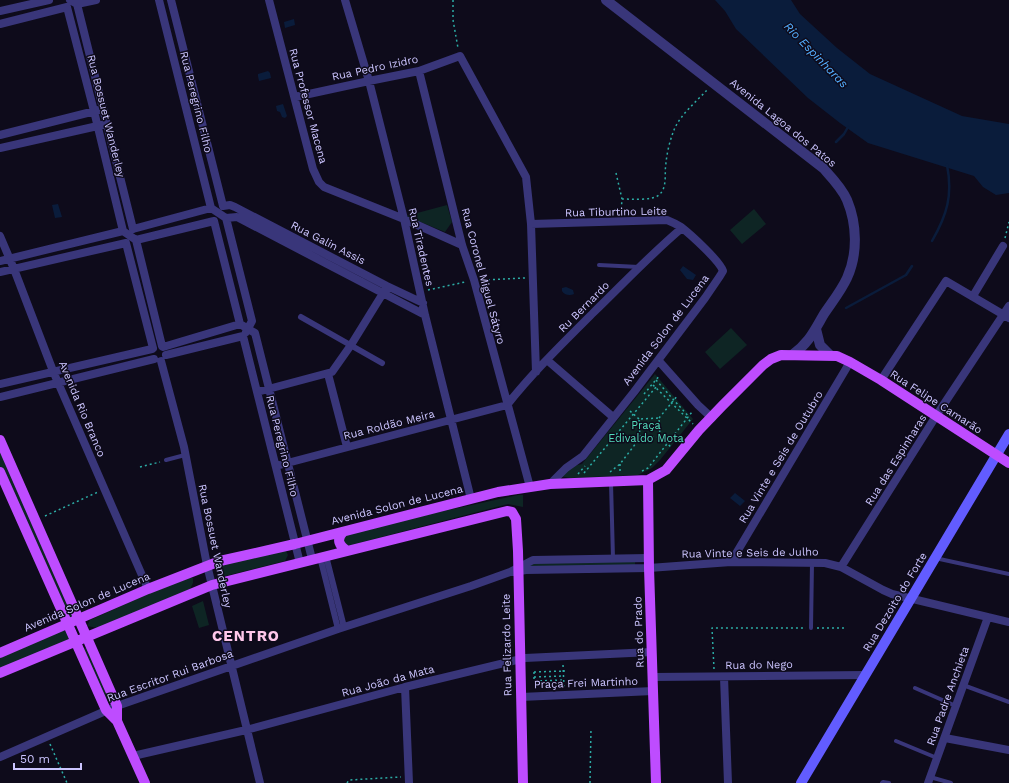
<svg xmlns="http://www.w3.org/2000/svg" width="1009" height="783" font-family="'Work Sans',sans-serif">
  <rect width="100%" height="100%" fill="#0e0b1b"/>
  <path fill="#0e2524" d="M447,205L452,222L445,232L406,216Z
    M754,209L766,224L742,244L730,230Z
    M731,328L747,345L720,369L705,352Z
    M655,374L693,419L660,460L652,468L638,475L570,478L560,476L569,467L582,464Z
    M0,440L79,619L68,624L0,471Z
    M518,495H523V507L508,504L347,546L341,537L347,532Z
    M277,551H286L288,555L285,561L225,576L219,575L218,571L220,565Z
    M635,560V566L528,568L535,561Z
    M186,577L193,578V583L190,589L98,628L87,626L90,620Z
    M203,601L209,625L199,628L192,606Z
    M62,630L67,632L69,637L68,642L0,670V656Z
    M88,647L110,703L106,702L82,649Z"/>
  <path fill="#0a1c3b" d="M715,0H791L800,14L837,48L870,74L962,116L1009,124V193L996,195L983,187L974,176L868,143L840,123L808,98L736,29L725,11Z
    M294,19L295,25L285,28L284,22Z
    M268,71L270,73L271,78L259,81L258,76V74Z
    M283,104L287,116L285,118L282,117L280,112L277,111L276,106Z
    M58,204L62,217L55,218L52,205Z
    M683,266L696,275L693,280L687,279L680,270Z
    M566,287L573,290L574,294C570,296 564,295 562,291V288Z
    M735,493L745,501L740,506L730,498Z"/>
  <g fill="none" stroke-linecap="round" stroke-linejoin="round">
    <path stroke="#0a1c3b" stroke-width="2.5" d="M836,142L844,134L848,127
      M932,241C947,215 953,195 947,165
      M846,308L906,275L912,266"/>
    <path stroke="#2caca5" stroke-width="1.5" stroke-dasharray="2 3" stroke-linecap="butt" d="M453,0V20L458,48
      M616,173L622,199L621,213
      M622,199C631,199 652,201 659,195C668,187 664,173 666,163C667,152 670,140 674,130C680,115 696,102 707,90
      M1005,238L1009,222
      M483,280L525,278
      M428,290L465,282
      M656,380L689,417
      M653,385L693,424
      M644,394L660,375
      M630,411L639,419
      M659,418L678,395
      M660,437L659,418L639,419L640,438L660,437L672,448
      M620,464V472
      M140,467L160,462
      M642,471L648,468L692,412
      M610,472L620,464L640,438
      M584,473L656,387
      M578,474L585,466
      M45,516L98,492
      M817,628H846
      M563,665L564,687
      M714,669L712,628H806
      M534,672V681L564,680
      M534,677L564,676
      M50,744L67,783
      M347,783L349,780L401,777
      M590,783L591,728"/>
    <path stroke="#39367a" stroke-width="4" d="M599,265L639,267
      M166,460L185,455
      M611,483L613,558
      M935,558L1009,574
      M811,628L812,563
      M963,685L1009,702
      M915,688L956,706
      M896,741L937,758
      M930,777L951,783
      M882,783L883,782L889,783"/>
    <path stroke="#39367a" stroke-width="6" d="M301,317L382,363
      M326,556L344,627
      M320,557L338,629"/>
    <path stroke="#39367a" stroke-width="8" d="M70,0L77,4
      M159,0L211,208
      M171,0L223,206
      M269,0L313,169L319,182L324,187L404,219L462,245
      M345,0L369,81L404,219L425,315L471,499
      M77,4L133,229
      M77,4L96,0
      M67,7L94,111L123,231
      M0,11L49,0
      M0,24L67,7
      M419,71L462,245L474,280L530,487
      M295,97L369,81L419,71L460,56L526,177L531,224L536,372
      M0,135L99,110
      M0,148L102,125
      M223,206L230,205L235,207L387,286L423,303
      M211,208L226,218
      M226,218L237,217L425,315
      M226,218L252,321L246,332
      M214,221L240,324
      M531,224L667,220C672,222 676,224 681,227C690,234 720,261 723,271L720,276L705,298L634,392L583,456L566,468L550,484
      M133,229L211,208
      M123,231L136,240
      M0,236L14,269L53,371L148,589
      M136,240L162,346
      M136,240L214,221
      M126,243L153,348
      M0,261L123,231
      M0,272L126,243
      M973,296L1003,246
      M240,324L255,333L312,559
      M243,336L300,563
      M163,347L240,324
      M166,355L243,336
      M547,360L613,417
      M658,360L698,405L712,418
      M161,361L184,447L207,565L260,783
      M328,374L347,447
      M881,380L946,281L1009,318
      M0,384L152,349
      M257,392L332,372L351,345L385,290
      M0,397L154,359
      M507,405C533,372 564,342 594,312C623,284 651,254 682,228
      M276,466L507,405
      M731,562L850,362
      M841,567L936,416L1009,306
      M513,572L526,570L649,568L731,562L825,563L841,567L883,590L892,594L1009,622
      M653,677L865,675
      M724,677L728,783
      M405,687L409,783
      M521,697L653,691
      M945,738L1009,750
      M133,756L246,730L405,687L525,658L652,652
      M0,757L117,706L338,629L471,586L510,572L533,560L648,558
      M928,783L988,617"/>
    <path stroke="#39367a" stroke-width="10" d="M606,0L823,168C832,178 842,188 847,200C857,224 858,254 847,278C841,291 832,302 824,314C814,331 809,343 792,355
      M816,329L820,345L830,355"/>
    <path stroke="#625cff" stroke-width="10" d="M801,783L1009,434"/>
    <path stroke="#be4cff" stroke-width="10" d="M0,440L117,706V721
      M0,472L106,710L117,721L145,783
      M648,480L649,568L656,783
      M343,532C336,540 339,545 347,551
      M0,653L148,589L220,561L295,544L498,492L550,484L648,480L666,470L699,430L722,406L763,365L771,359L781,355L837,356L850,362L881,380L1009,463
      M0,673L212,585L507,511L512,512L516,519L518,551L523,783"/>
    <path stroke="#2caca5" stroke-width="1.5" stroke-dasharray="2 3" stroke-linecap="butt" d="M534,672L565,671"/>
  </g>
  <g text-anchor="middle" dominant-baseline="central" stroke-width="3" stroke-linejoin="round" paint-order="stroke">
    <g font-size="11" fill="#ccc5ff" stroke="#0e0b1b">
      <text transform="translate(375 68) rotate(-12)">Rua Pedro Izidro</text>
      <text transform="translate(196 102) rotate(76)">Rua Peregrino Filho</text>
      <text transform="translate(308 106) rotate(75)">Rua Professor Macena</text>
      <text transform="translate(106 116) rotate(76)">Rua Bossuet Wanderley</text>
      <text transform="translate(783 123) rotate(39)">Avenida Lagoa dos Patos</text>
      <text transform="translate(616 212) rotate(-1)">Rua Tiburtino Leite</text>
      <text transform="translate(328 243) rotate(27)">Rua Galin Assis</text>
      <text transform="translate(421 247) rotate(77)">Rua Tiradentes</text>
      <text transform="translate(483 276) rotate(75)">Rua Coronel Miguel Sátyro</text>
      <text transform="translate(584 307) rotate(-45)">Ru Bernardo</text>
      <text transform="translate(666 330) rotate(-53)">Avenida Solon de Lucena</text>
      <text transform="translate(936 402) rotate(33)">Rua Felipe Camarão</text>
      <text transform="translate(82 409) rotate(67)">Avenida Rio Branco</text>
      <text transform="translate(389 425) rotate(-14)">Rua Roldão Meira</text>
      <text transform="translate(282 446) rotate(76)">Rua Peregrino Filho</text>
      <text transform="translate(781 457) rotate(-59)">Rua Vinte e Seis de Outubro</text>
      <text transform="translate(896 460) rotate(-58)">Rua das Espinharas</text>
      <text transform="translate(397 505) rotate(-14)">Avenida Solon de Lucena</text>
      <text transform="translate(215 546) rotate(78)">Rua Bossuet Wanderley</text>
      <text transform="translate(750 553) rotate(-1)">Rua Vinte e Seis de Julho</text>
      <text transform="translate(87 602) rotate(-23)">Avenida Solon de Lucena</text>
      <text transform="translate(895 602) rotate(-59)">Rua Dezoito do Forte</text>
      <text transform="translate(639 632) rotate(-92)">Rua do Prado</text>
      <text transform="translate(507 645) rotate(-91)">Rua Felizardo Leite</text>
      <text transform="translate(759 665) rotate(-1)">Rua do Nego</text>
      <text transform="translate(170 676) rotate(-20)">Rua Escritor Rui Barbosa</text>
      <text transform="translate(388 681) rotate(-15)">Rua João da Mata</text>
      <text transform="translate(586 683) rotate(-2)">Praça Frei Martinho</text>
      <text transform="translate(948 696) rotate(-70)">Rua Padre Anchieta</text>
    </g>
    <g font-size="11" fill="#53ddbc" stroke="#0e0b1b">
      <text x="646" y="425">Praça<tspan x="646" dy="13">Edivaldo Mota</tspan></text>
    </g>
    <g font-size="12" font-style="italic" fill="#53aeff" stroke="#0e0b1b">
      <text transform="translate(816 55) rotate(46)">Rio Espinharas</text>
    </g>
    <g font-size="15" font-weight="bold" letter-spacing="1" fill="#ffc7ea" stroke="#0e0b1b">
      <text x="246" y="636">CENTRO</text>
    </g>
  </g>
  <path d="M14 763v6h67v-6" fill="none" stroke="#ccc5ff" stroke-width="2"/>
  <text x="20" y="763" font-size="12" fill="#ccc5ff" stroke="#0e0b1b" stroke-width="3" paint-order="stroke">50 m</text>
</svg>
